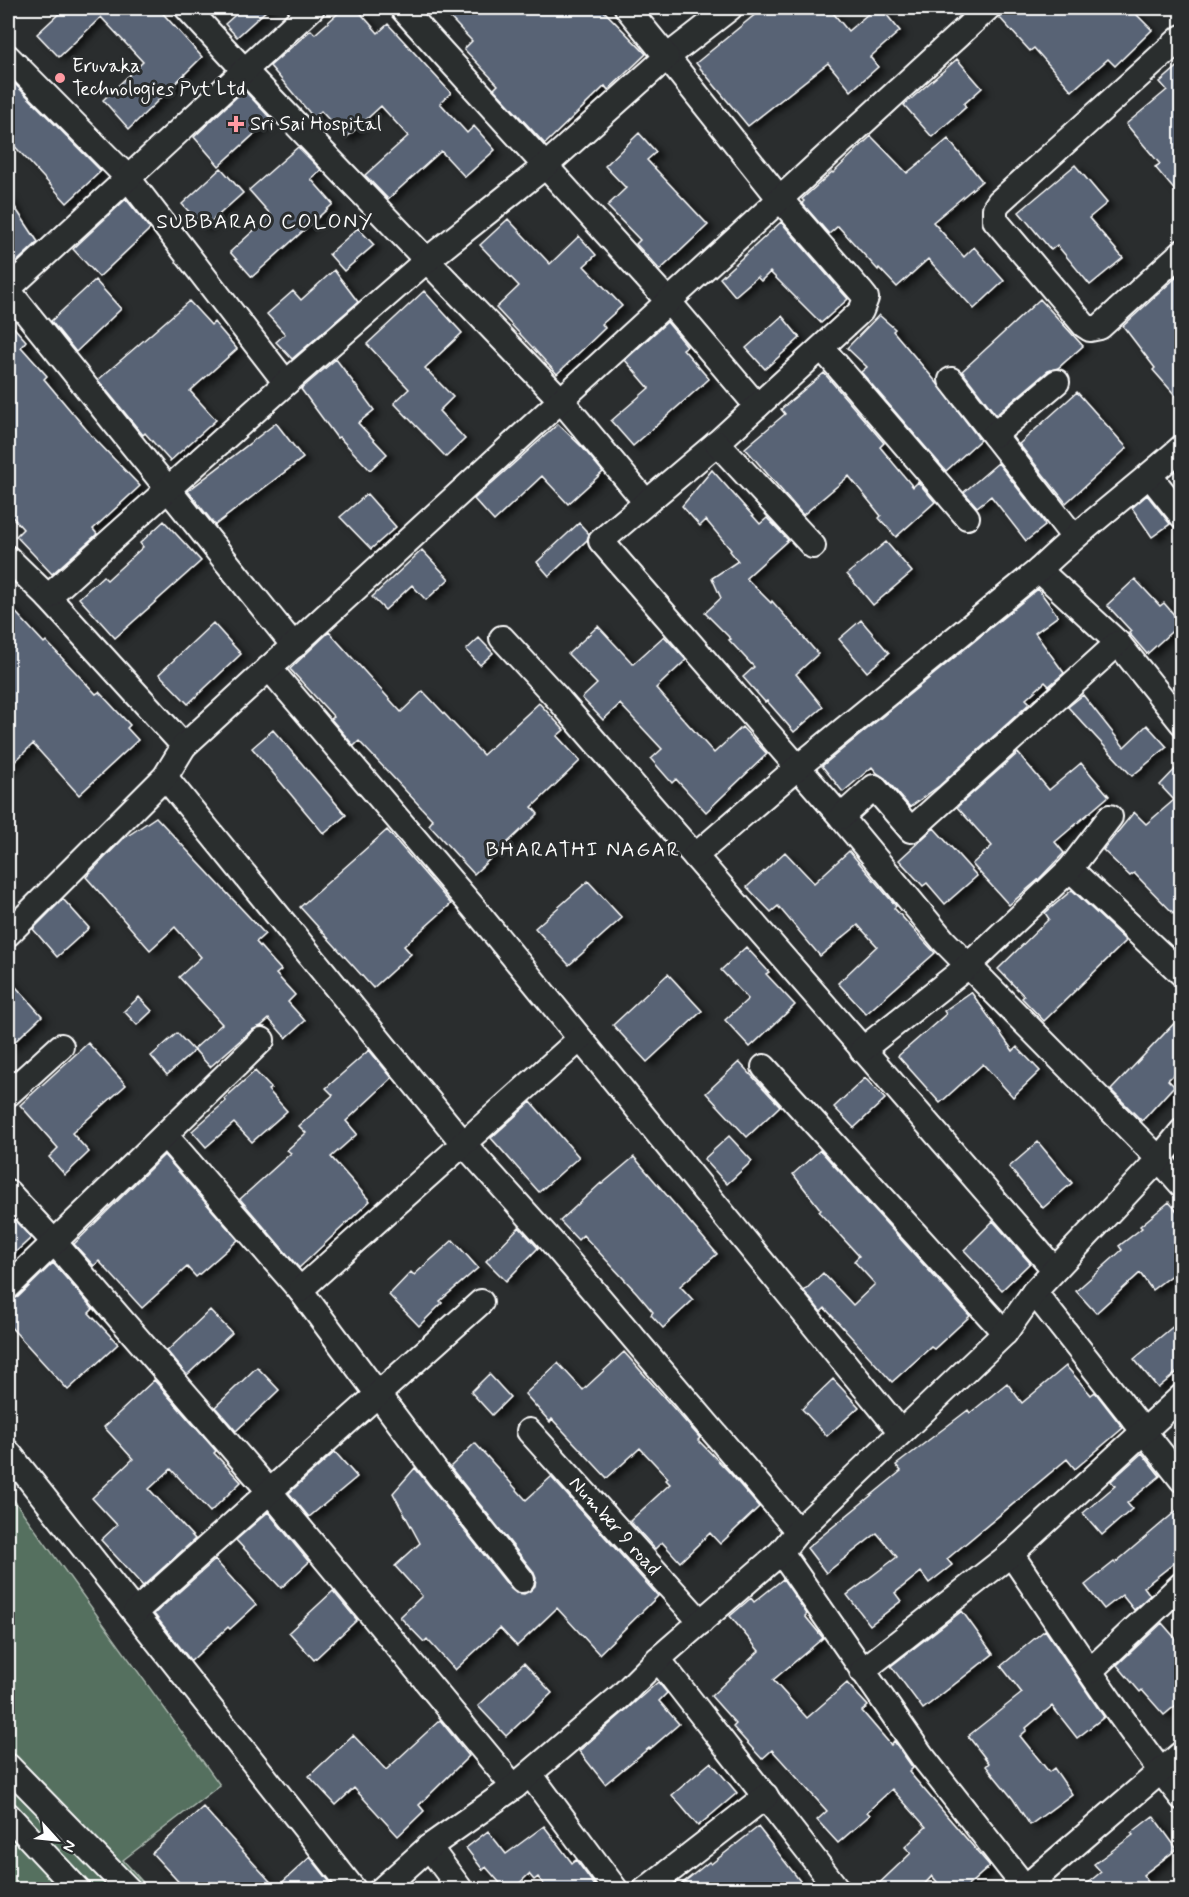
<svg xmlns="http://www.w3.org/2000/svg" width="1189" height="1897" font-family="Mynerve,sans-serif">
  <defs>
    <filter id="shadow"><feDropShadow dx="6" dy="4" stdDeviation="3" flood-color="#0009"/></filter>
  </defs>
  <rect width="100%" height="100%" fill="#2a2d2e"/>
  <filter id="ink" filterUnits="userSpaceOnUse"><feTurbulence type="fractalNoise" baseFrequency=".0167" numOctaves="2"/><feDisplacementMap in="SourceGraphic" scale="12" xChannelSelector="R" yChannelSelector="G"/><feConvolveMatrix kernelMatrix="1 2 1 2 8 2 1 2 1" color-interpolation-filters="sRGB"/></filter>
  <g filter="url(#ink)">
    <path fill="#546f5e" stroke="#aab7ae" stroke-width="1.5" d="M8,1492L220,1785L123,1860L149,1889H8Z"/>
    <path fill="#596475" stroke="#fff" stroke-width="1.5" filter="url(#shadow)" d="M65,8H158L202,57L129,129L103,100L143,62L101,17L59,57L37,34Z
      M243,8H269L237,37L225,24Z
      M344,8H356L378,33L388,24L451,93L440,103L467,133L474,126L495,150L465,177L441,151L388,199L365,175L408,136L381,106L346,138L321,111L314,118L270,66L311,30L315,34Z
      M441,8H601L646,54L608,90L605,86L545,144L494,89L498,85L464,49L472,41Z
      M763,8H829L848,31L875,8H881L900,31L870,57L878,67L851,91L828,63L748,126L696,63Z
      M1006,8H1130L1152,30L1115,66L1108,59L1072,91L1034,48L1030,51L999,17Z
      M957,59L982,88L964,104L966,107L932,137L904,105Z
      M1182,63V199L1155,167L1160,164L1126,124L1167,90L1160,82Z
      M8,77L101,171L67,203L8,139Z
      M244,90L271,119L219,166L194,137Z
      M639,133L656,152L647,160L708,225L660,270L636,244L640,240L607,206L626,188L605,166Z
      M871,136L907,173L948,139L982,181L933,222L964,257L974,247L1004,281L974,309L928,259L897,287L879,268L878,270L838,226L829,234L802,203L804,201L802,199L832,172L833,173Z
      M298,147L321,170L311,179L333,204L252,277L230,252L271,215L249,190Z
      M1075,165L1107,203L1089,218L1123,258L1090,285L1057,245L1051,250L1019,212Z
      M221,168L243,193L204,228L182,204Z
      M8,197L38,242L8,270Z
      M126,199L150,229L99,277L73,249Z
      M508,219L550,264L579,236L596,255L584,266L622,306L602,324L605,328L557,374L496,308L519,286L480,245Z
      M781,222L848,299L821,323L770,272L761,281L757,277L735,296L720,278Z
      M358,228L374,245L344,271L329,254Z
      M334,270L358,302L292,359L276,342L285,334L267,314L293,291L301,300Z
      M1182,272V403L1153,370L1155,368L1123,326Z
      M95,280L121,309L76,352L51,321Z
      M424,291L462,333L425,368L453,397L439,411L465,439L446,457L394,403L409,389L367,344Z
      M1040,299L1083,346L1058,368L1048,371L996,415L962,371Z
      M189,301L211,325L214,322L237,349L190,391L216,420L170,461L145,433L143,435L98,380Z
      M879,315L895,329L893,331L937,383L980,440L946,471L861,372L867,367L847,348Z
      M782,316L800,338L765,369L746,348Z
      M8,321L26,341L21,347L47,376L44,379L91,435L140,486L93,529L97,534L52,574L16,536L23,529L8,512Z
      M667,322L687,346L683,349L709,379L633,446L611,421L649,388L625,360Z
      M336,359L374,410L358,423L387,454L370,470L339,437L337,438L301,389Z
      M824,373L884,443L880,447L913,487L918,482L935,502L896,537L879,518L881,516L849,476L803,515L745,448L785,414L781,409Z
      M1077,392L1127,448L1066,503L1019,444Z
      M276,423L303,458L215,525L188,491Z
      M558,424L582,447L603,472L568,504L542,476L494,521L474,499Z
      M998,463L1044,522L1045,526L1026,541L991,496L977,507L964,492Z
      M712,470L760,524L767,518L788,540L746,578L771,603L772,601L818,654L796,674L823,707L794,732L767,701L765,702L743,677L754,667L729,640L731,639L705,613L721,598L712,578L738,561L730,551L731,550L706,520L700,526L682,506Z
      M367,494L396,527L371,549L340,517Z
      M1147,495L1170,524L1152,537L1132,508Z
      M164,521L201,561L115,638L79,598L103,576L107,580L143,547L140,543Z
      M579,523L589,534L587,540L549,576L537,562Z
      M886,542L912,572L873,605L847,574Z
      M422,550L449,579L426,600L412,585L385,610L372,597Z
      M1135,579L1160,606L1164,603L1181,623L1147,654L1129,633L1131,631L1107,605Z
      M1038,589L1058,616L1035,633L1064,673L1049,686L1045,682L1026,699L1030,703L939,786L910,807L885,778L877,773L872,767L843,792L822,766Z
      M8,604L44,643L46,641L96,694L99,692L130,725L127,728L138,740L79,795L33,744L8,768Z
      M861,620L889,653L867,672L839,639Z
      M213,623L241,654L188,704L159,674Z
      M598,626L633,664L664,636L686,660L656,688L678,713L714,753L742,727L767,754L706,812L676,779L672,783L651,759L662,749L620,704L603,720L582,698L597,684L568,654Z
      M329,632L401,712L423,691L483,755L539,703L564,730L557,736L580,761L532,807L538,814L474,874L429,825L433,820L359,741L354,746L331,719L334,717L290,669Z
      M479,638L493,653L480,665L466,650Z
      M1083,695L1124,747L1147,725L1167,747L1132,776L1068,707Z
      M273,730L346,815L324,834L252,748Z
      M1018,753L1049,790L1081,763L1109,796L1055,842L1064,853L1039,879L1009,905L972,864L992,846L957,807Z
      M1182,762V922L1134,873L1130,876L1103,850L1134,812L1146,824L1174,800L1160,785Z
      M156,817L265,934L256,942L281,970L276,974L295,995L288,1002L305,1021L286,1038L269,1019L261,1026L252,1030L210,1067L194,1049L222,1024L179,977L201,957L175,927L150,950L86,877L123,839Z
      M934,828L977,876L945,904L927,883L923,886L899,860Z
      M387,830L451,904L404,946L411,954L373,988L300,907Z
      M849,851L896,906L894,908L935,953L866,1014L838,983L877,946L858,925L820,956L778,906L771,912L747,887L785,852L814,883Z
      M588,881L622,918L569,965L535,928Z
      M1072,890L1126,941L1044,1021L1022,998L1024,996L998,969L1049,919L1045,913Z
      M63,899L89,928L57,957L33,929Z
      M746,947L769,972L766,974L795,1005L750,1047L725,1020L748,999L721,970Z
      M668,974L702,1011L647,1062L613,1025Z
      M8,978L42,1016L8,1048Z
      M971,992L1013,1051L1017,1047L1040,1071L1013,1097L983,1064L940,1103L898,1056L946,1014L944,1011Z
      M139,997L152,1011L137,1025L124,1011Z
      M1182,1015V1066L1168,1080L1174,1086L1142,1121L1111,1090Z
      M177,1033L194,1051L167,1075L151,1056Z
      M88,1043L126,1085L72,1133L89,1152L65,1175L49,1157L58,1148L20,1105Z
      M369,1050L392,1078L346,1121L357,1134L331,1157L370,1201L299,1268L240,1199L291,1153L287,1150L306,1133L299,1126L333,1095L326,1088Z
      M739,1062L780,1106L747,1137L706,1093Z
      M255,1071L271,1088L268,1090L287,1111L252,1142L234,1123L206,1147L192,1131L226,1101L224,1099Z
      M865,1078L885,1099L854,1128L834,1107Z
      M531,1102L579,1157L539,1192L491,1138Z
      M729,1136L752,1161L727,1184L704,1159Z
      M1038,1142L1072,1183L1043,1208L1009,1167Z
      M820,1150L970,1316L934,1349L931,1347L892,1382L825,1308L821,1312L804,1291L823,1273L853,1305L875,1284L854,1261L859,1256L819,1212L821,1210L793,1174Z
      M164,1155L238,1240L196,1277L187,1267L142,1308L99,1261L94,1266L74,1244Z
      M634,1157L717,1254L680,1286L693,1300L663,1328L651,1315L653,1312L637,1293L583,1235L578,1240L560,1221L601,1183L602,1184Z
      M1169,1202L1182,1217V1267L1152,1290L1140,1273L1096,1313L1076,1291L1122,1250L1119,1246L1142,1228L1140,1226Z
      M8,1213L31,1238L8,1259Z
      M993,1221L1030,1263L1002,1290L964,1250Z
      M519,1227L538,1248L506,1281L486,1261Z
      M453,1240L478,1268L440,1301L442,1303L419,1326L389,1295L411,1272L414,1275Z
      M53,1263L93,1309L89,1313L118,1344L68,1390L8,1324V1301L18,1297Z
      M210,1310L232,1333L187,1375L167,1351Z
      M1182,1319V1368L1158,1388L1134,1359Z
      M624,1352L700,1438L698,1440L729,1472L759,1507L720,1544L710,1533L680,1562L662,1542L655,1549L630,1521L670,1484L666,1480L668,1478L640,1448L607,1478L552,1419L550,1422L525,1394L558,1363L583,1390Z
      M1066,1366L1091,1395L1095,1392L1123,1428L1075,1469L1067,1459L947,1559L952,1565L929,1583L921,1572L895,1593L901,1601L870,1625L847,1595L897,1557L877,1533L826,1573L807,1548L901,1471L896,1465L968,1410L970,1413L1007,1383L1022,1403Z
      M257,1367L279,1390L236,1431L215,1407Z
      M489,1374L510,1397L492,1415L471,1392Z
      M833,1379L859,1407L827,1436L802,1409Z
      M154,1380L216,1451L214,1453L241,1482L210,1512L171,1469L149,1489L195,1539L143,1586L101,1540L117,1525L92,1498L133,1459L104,1427Z
      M475,1443L526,1500L551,1477L658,1596L599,1654L557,1608L517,1646L500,1628L455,1670L427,1639L424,1642L400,1617L422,1596L395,1566L420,1543L393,1493L415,1468L511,1589L516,1593L524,1594L530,1591L535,1586L536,1578L533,1571L450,1467Z
      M335,1452L357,1477L309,1517L289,1493Z
      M1142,1453L1160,1476L1127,1503L1132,1509L1102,1535L1083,1513L1115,1486L1111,1481Z
      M1182,1506V1557L1144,1587L1150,1595L1134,1610L1122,1595L1104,1609L1085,1585L1114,1562L1115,1563Z
      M268,1512L309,1562L281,1588L236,1540Z
      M215,1560L256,1605L230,1629L228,1627L191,1661L154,1614Z
      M783,1579L807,1614L805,1616L823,1638L773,1680L807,1718L847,1683L868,1706L862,1711L891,1745L894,1741L913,1768L909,1772L990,1866L963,1890H944L932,1876L919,1890H872L911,1853L905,1847L926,1827L892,1789L867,1812L870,1815L838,1843L817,1820L827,1811L772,1750L762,1759L733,1727L736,1724L711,1696L759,1651L730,1616L751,1598L754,1602Z
      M333,1591L357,1620L314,1660L289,1632Z
      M962,1611L993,1654L923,1709L891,1666Z
      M1162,1623L1182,1646V1700L1164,1715L1142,1690L1140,1692L1117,1665Z
      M1045,1630L1104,1717L1077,1738L1052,1706L1026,1728L1027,1730L1020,1736L1049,1772L1054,1768L1072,1794L1030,1825L1013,1799L986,1766L989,1763L968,1736L1022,1693L1001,1666Z
      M524,1663L552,1693L506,1736L478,1706Z
      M658,1682L667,1693L659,1701L679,1724L650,1749L649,1748L605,1784L579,1751Z
      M440,1720L469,1756L419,1805L424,1811L398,1836L354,1788L336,1805L309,1776L353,1735L386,1770Z
      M711,1762L737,1793L698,1826L672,1795Z
      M203,1807L276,1888L310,1857L333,1886L330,1890H186L152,1853Z
      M1153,1816L1177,1849L1143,1875L1154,1890H1079L1101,1872L1094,1864L1133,1835L1131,1833Z
      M544,1826L572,1863L576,1860L598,1890H548L538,1877L534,1880L529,1874L512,1890H506L486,1867L483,1870L466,1848L488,1831L506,1854Z
      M758,1827L807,1890H674L709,1862L711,1864Z"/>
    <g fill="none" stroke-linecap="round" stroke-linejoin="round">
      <defs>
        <g id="minor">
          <path d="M187,8L244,70L561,400L645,501"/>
          <path d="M402,8L668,301L757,406"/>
          <path d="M730,8L667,57L780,199L862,293L866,298L861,311L717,443L601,541L841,817L943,940L1159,1159L1182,1185"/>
          <path d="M1182,37L999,202L995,208V220L1084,325L1090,329L1100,327L1182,252"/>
          <path d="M8,57L128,178L286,383"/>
          <path d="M8,289L312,8"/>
          <path d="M8,290L294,646"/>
          <path d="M822,348L967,517"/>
          <path d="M951,380L1073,536"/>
          <path d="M994,435L1057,382"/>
          <path d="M717,443L813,546"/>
          <path d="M1150,476L1182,516"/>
          <path d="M8,558L48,597L184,746"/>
          <path d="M1039,570L1118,643L1182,723"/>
          <path d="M48,597L286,383L426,261L544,167L667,57L627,8"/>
          <path d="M502,638L560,701L1054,1269"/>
          <path d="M269,668L473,907L901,1432"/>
          <path d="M165,777L463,1143L551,1241L798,1531"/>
          <path d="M841,817L874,787L911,830L1118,643"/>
          <path d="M695,856L798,767L1039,570C1084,526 1135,489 1182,447"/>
          <path d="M1070,869L1182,974"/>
          <path d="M8,934L165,777L184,746L988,8"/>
          <path d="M862,1050L968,966L1070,869L1110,817"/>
          <path d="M764,1067L1005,1333"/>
          <path d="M8,1094L61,1046"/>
          <path d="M165,1135L300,1290L439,1476L522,1580"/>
          <path d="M8,1192L54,1242L270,1492L514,1787"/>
          <path d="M8,1287L262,1040"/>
          <path d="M300,1290L580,1039"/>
          <path d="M1034,1292L1182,1480"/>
          <path id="s1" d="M529,1431L701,1622"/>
          <path d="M8,1452L354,1890"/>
          <path d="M781,1552L922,1756L1027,1890"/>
          <path d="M1011,1554C1067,1636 1120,1721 1182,1798"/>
          <path d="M135,1612L481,1302"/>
          <path d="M658,1659L838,1890"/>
          <path d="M862,1671L1011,1554L1182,1396"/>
          <path d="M1090,1671L1182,1584"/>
          <path d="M8,1766L129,1890"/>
          <path d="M530,1774L616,1890"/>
          <path d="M8,1815L78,1890"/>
          <path d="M429,1847L461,1890"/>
          <path d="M381,1890L429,1847L514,1787L621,1696L658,1659L781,1552L798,1531L1005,1333L1034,1292L1159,1159L1182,1131"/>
          <path d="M645,1890L766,1796"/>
          <path d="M1022,1890L1182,1753"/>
        </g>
      </defs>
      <use href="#minor" stroke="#fff" stroke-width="28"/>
      <use href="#minor" stroke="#2a2d2e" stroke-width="24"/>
    </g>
  </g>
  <g fill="#ff9aa2" stroke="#2a2d2e" stroke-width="2">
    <circle cx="60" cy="78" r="6"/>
    <path d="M233 115h6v6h6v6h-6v6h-6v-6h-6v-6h6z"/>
  </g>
  <g text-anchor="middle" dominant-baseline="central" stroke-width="6" stroke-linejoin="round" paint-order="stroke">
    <g font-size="20" fill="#fff" stroke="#2a2d2e" text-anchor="start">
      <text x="72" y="66">Eruvaka<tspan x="72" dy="23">Technologies Pvt Ltd</tspan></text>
      <text x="250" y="124">Sri Sai Hospital</text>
    </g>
    <g font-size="20" fill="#fff" stroke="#2a2d2e">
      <text stroke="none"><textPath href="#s1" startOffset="128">Number 9 road</textPath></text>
    </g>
    <g font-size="21" letter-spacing="1.5" fill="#fff" stroke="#2a2d2e">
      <text x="265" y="222">SUBBARAO COLONY</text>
      <text x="583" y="850">BHARATHI NAGAR</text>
    </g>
  </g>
  <rect width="1189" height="1897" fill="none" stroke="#2a2d2e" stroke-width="30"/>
  <rect x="15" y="15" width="1159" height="1867" fill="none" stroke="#fff" stroke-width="2" filter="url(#ink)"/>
  <g transform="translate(57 1840) rotate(117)" stroke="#2a2d2e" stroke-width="4.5" paint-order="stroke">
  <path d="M0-4.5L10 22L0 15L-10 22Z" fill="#ffffff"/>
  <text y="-9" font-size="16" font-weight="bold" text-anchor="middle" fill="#ffffff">N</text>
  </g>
</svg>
